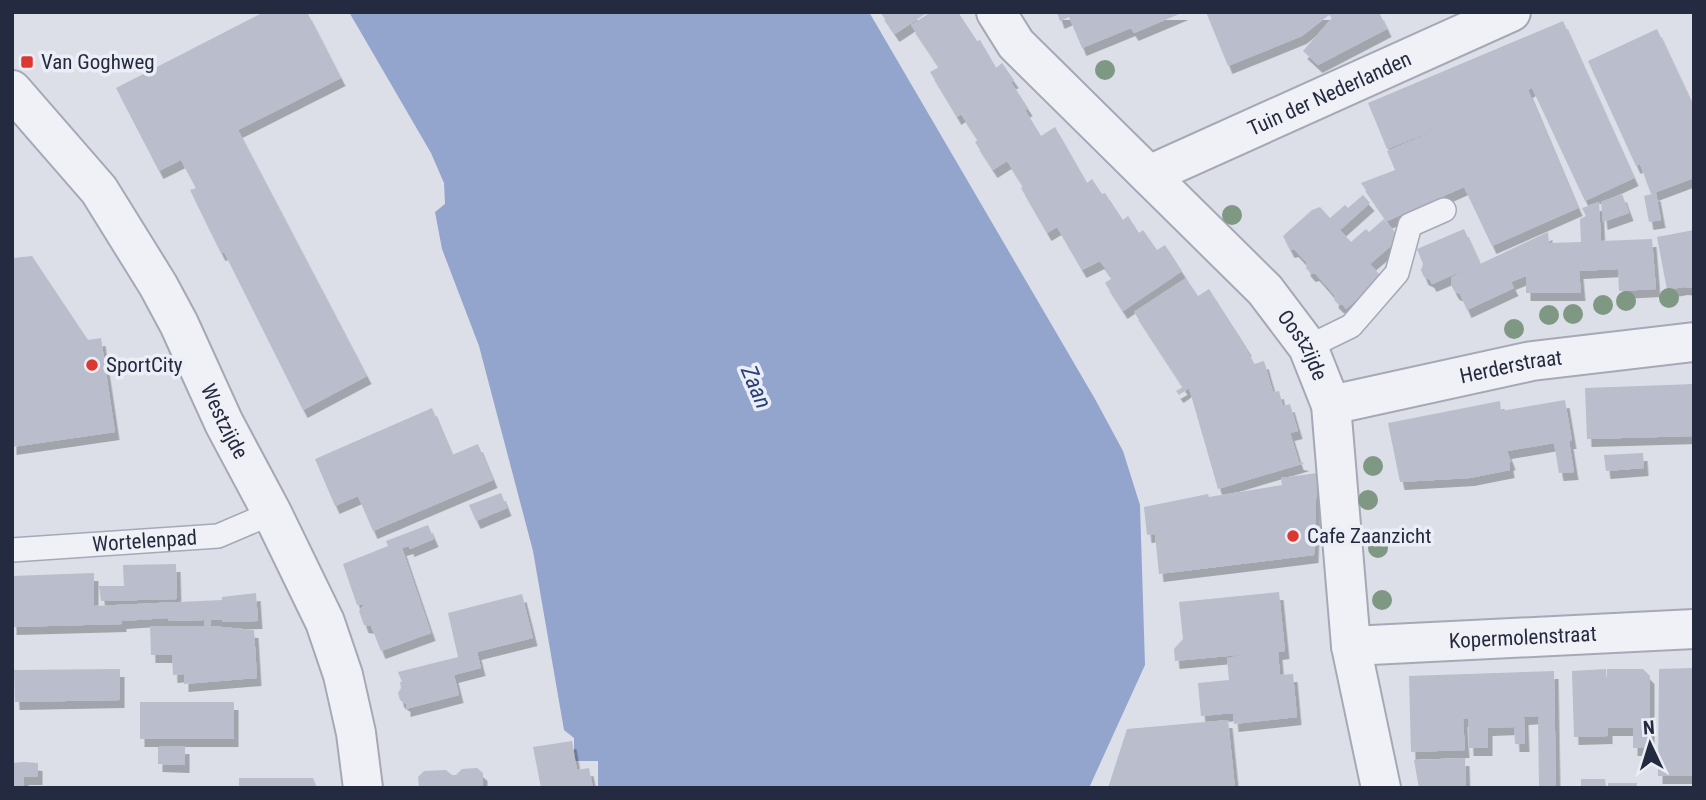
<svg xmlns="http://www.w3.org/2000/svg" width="1706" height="800" font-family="'Roboto Condensed',sans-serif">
  <defs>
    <filter id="shadow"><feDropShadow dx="4.5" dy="8" stdDeviation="0" flood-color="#0004"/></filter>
  </defs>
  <rect width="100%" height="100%" fill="#dcdfe8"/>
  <path fill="#93a5cd" d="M349,12H869L1095,399L1123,451L1140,505L1145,665L1089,788H598V761H574V738L564,730L533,551L479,346L442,249L435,212L445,204L444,183L431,153Z"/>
  <path fill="#b9bdcc" filter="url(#shadow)" d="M264,12H307L341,78L238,130L367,376L303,410L224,252L221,253L207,225L190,190L196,188L181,160L159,171L116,88Z
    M880,12H928L895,34Z
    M931,12H958L977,41L980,40L996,68L1002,63L1014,80L1011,82L1028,108L1025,110L1041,136L1055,127L1087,183L1092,179L1102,194L1105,193L1123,220L1128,216L1139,233L1143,230L1157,250L1165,245L1182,271L1123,311L1105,283L1112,278L1100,261L1082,270L1057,227L1047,233L1021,188L1023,186L1007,161L993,170L975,142L978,140L961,114L957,117L930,72L939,67L911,25Z
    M1057,12H1184L1134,33L1131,28L1082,48L1069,17L1060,21Z
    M1206,12H1379L1387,29L1318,65L1303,51L1332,18L1329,15L1302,36L1228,66Z
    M1563,21L1634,178L1585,201L1532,88L1528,90L1578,208L1492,246L1464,187L1387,221L1361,183L1395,170L1387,151L1464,118L1387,149L1368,103Z
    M1657,29L1694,108V178L1651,194L1640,164L1636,166L1588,61Z
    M1656,193L1661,220L1649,222L1644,196Z
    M1622,194L1629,213L1603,222L1601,202Z
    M1363,195L1370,203L1340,230L1351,242L1366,229L1369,232L1384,219L1400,238L1370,264L1382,277L1346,309L1343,305H1339L1334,300L1335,296L1315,273L1311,274L1306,268L1307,263L1294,249L1290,250L1283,236L1312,210L1320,207L1330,218L1345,205L1348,208Z
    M1599,202L1601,241L1652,239L1656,289L1619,291L1618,269L1579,271L1581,293H1526V276L1511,282L1514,288L1467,310L1460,294L1455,292L1451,285L1452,277L1469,268L1432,284L1430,280L1424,277L1421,270L1423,264L1417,249L1464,229L1480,264L1548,232L1549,243L1581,242L1580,219L1586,216L1582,208Z
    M1694,230V288L1683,287L1667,290L1657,237Z
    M32,256L88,340L101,338L115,432L12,447V258Z
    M1186,278L1198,296L1209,289L1247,348L1246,349L1254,364L1264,361L1273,392L1279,391L1283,406L1290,404L1298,431L1290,433L1299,462L1305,463L1218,489L1189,388L1179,395L1176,391L1183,387L1134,312Z
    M1694,384V436L1587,439L1585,388Z
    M1565,400L1572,441H1569L1574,472L1559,473L1554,443L1507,451L1511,462L1509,463L1510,470L1470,478L1400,482L1388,423L1500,401L1501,411Z
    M432,408L452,455L478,444L493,480L373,531L358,496L335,506L315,459Z
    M1643,453L1644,468L1606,471L1604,455Z
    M1317,473L1314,555L1159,574L1155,534L1147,535L1144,507L1208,494L1209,497L1282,485L1281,478Z
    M501,493L507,508L476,521L469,505Z
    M428,525L434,539L410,549L409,546L402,548L431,633L381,651L371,626L364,625L359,611L364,605H357L343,564L388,546L386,541Z
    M176,564L177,599L101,601L99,586H124L123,565Z
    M94,573V606L222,600V597L256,593L258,621L223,622L222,620H211V626L254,630L257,678L184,684V674L173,675L172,655H151L150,626H204V620L168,621V618L122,621V624L12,627V576Z
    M1279,592L1285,651L1278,652L1280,675L1293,674L1297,717L1234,724L1233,713L1201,716L1198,683L1229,680L1227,658L1249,654L1175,661L1174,649L1183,639L1179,602Z
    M522,594L533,638L477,652L481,668L454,675L459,695L406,709V704L400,700L398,693L401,688L400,682H402L398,672L458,657L448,613Z
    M1694,668L1693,776H1658L1659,669Z
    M120,669V700L15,702L14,670Z
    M1606,669V689L1607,669H1643L1650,676V748H1633V728H1608V736L1574,737L1572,671Z
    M1554,671L1556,788H1539L1538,716L1524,717L1525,744H1515L1514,727L1488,728V748H1469L1468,718L1463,719L1465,750L1411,752L1409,676Z
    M140,702H234V739H140Z
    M1228,720L1235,788H1108L1127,729Z
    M572,741L577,770L589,768L593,788H541L533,747Z
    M185,746V765L158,764V747Z
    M1465,758L1466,788H1419L1414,760Z
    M24,762L38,763V777H24V788H12V763Z
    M477,768L483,773V788H419L418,777L424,771L446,770L452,775H456L462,769Z
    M239,778H313L317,788H239Z
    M1581,779H1605L1606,788H1581Z
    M1608,783H1637L1636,788H1608Z"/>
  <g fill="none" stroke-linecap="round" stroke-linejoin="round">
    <defs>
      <g id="service">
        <path d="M1308,347L1351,326L1397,273L1410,225L1444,210"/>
        <path id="s1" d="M12,550L218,536L272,513"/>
      </g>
      <g id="minor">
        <path id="s2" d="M996,12L1016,44L1265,290L1308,347L1331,405L1351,646L1381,788"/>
        <path id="s3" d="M1149,175L1511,12"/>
        <path id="s4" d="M1331,405L1532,361L1694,342"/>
        <path id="s5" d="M1351,646L1694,629"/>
      </g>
      <g id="tertiary">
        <path id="s6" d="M12,90L99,190L158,285L179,324L224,423L272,513L325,622L343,675L356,733L363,788"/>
      </g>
    </defs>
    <use href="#service" stroke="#a5a9b6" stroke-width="26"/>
    <use href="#minor" stroke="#a5a9b6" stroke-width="42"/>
    <use href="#tertiary" stroke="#a5a9b6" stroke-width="42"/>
    <use href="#service" stroke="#f0f1f6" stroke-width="23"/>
    <use href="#minor" stroke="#f0f1f6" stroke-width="38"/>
    <use href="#tertiary" stroke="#f0f1f6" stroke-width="38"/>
  </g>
  <g fill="#7e9883">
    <circle cx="1105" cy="70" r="10"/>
    <circle cx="1232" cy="215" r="10"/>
    <circle cx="1669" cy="298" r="10"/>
    <circle cx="1626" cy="301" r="10"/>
    <circle cx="1603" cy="305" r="10"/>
    <circle cx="1573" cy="314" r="10"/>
    <circle cx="1549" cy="315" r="10"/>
    <circle cx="1514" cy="329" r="10"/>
    <circle cx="1373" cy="466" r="10"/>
    <circle cx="1368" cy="500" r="10"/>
    <circle cx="1378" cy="548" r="10"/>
    <circle cx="1382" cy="600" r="10"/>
  </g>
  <g fill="#dd3732" stroke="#eceef6" stroke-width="2.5">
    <rect x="20" y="55" width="14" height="14" rx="3.5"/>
    <circle cx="92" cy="365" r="7"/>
    <circle cx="1293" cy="536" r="7"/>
  </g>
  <g text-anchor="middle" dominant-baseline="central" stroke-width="7" stroke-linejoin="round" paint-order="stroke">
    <g font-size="21" fill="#242a40" stroke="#eceef6" text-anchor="start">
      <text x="41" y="62">Van Goghweg</text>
      <text x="106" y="365">SportCity</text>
      <text x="1307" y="536">Cafe Zaanzicht</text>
    </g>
    <g font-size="21" fill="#242a40" stroke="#eceef6">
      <text stroke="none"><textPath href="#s3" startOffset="198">Tuin der Nederlanden</textPath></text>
      <text stroke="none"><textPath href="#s2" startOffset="455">Oostzijde</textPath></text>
      <text stroke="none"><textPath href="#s4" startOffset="184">Herderstraat</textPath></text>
      <text stroke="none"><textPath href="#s6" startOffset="396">Westzijde</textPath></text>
      <text stroke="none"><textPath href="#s1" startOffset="133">Wortelenpad</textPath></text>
      <text stroke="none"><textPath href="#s5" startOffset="172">Kopermolenstraat</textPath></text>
    </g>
    <g font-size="23" font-style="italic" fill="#2a3f79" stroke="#eceef6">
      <text transform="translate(756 387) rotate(67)">Zaan</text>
    </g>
  </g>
  <rect width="1706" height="800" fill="none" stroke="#242a40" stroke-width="28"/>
  <g transform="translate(1650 744) rotate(356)" stroke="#eceef6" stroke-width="5" paint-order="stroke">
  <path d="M0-5L12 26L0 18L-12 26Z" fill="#242a40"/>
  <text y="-10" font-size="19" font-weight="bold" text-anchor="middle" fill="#242a40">N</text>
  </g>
</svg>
